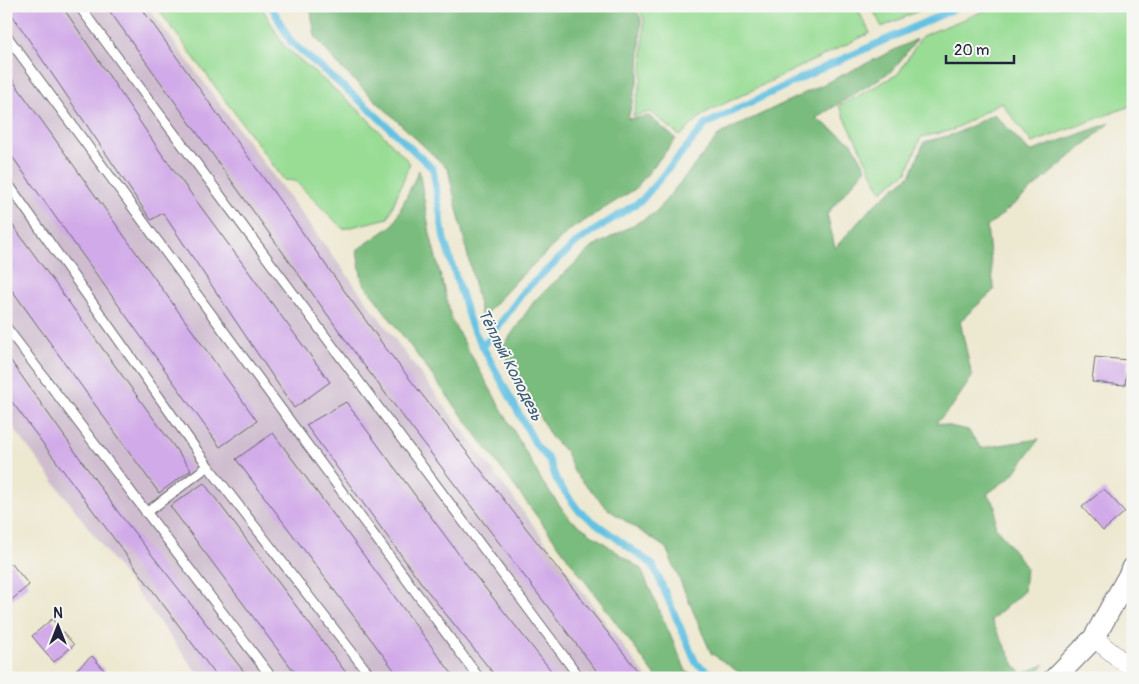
<svg xmlns="http://www.w3.org/2000/svg" width="1139" height="684" font-family="Pangolin,sans-serif">
  <rect width="100%" height="100%" fill="#f6f6f2"/>
  <filter id="ink" filterUnits="userSpaceOnUse"><feTurbulence type="fractalNoise" baseFrequency=".02" numOctaves="2"/><feDisplacementMap in="SourceGraphic" scale="10" xChannelSelector="R" yChannelSelector="G"/><feConvolveMatrix kernelMatrix="1 2 1 2 8 2 1 2 1" color-interpolation-filters="sRGB"/></filter>
  <filter id="wash" filterUnits="userSpaceOnUse"><feTurbulence type="fractalNoise" baseFrequency=".0096" numOctaves="4" result="noise"/><feDisplacementMap in="SourceGraphic" scale="20" xChannelSelector="R" yChannelSelector="G"/><feGaussianBlur stdDeviation="1.12" result="paint"/><feColorMatrix in="noise" values="0 0 0 0 0 0 0 0 0 0 0 0 0 0 0 0 0 1.4 0 .05"/><feComposite in="paint" operator="in"/></filter>
  <g filter="url(#wash)">
    <rect width="100%" height="100%" fill="#ede8d0"/>
    <path fill="#cfbdcf" d="M6,6H147L647,678H201L10,423L6,425Z"/>
    <path fill="#99dd95" stroke="#5e8068" d="M156,6H261L284,46L361,112L410,163L388,218L343,229L295,181L284,180Z
      M637,6H856L870,33L705,113L680,136L651,112L633,116L642,77L644,18Z
      M871,6H930L882,27Z
      M996,6H1133V105L1032,143L1001,102L953,130L921,137L907,172L881,191L839,106L898,74L922,36Z"/>
    <path fill="#7abc7e" stroke="#4e6f5c" d="M302,6H633L641,18L639,75L628,119L649,116L676,139L635,189L570,230L516,281L482,318L448,169L337,64L315,36L311,12Z
      M917,39L893,70L816,118L852,143L866,168L827,214L835,248L872,207L911,174L924,142L955,134L994,114L1030,152L1110,123L987,227L994,290L960,321L972,377L951,408L936,423L968,430L981,448L1039,439L1013,475L987,494L996,507L995,526L1026,567L1024,591L991,620L1016,667L1023,674L1045,664L1032,678H747L711,653L666,548L609,510L574,472L566,452L551,437L502,348L535,300L593,247L655,213L720,134Z
      M419,170L430,234L452,321L543,483L570,519L641,569L686,671L695,678H657L362,281L357,250L393,225Z"/>
    <g fill="none" stroke-linecap="round" stroke-linejoin="round">
      <path stroke="#64c1e2" stroke-width="7" d="M271,6L291,42L366,106L433,169L444,239L471,325L536,445L549,460L557,481L579,511L653,565L696,663L717,678
        M483,347L524,291L578,241L642,200L706,124L816,71L961,6"/>
    </g>
    <g id="blocks">
      <path fill="#d1aae9" d="M6,6H62L161,153L330,382L294,408L163,213L151,220Z
        M106,6H140L384,346L643,678H602L360,360Z
        M6,71L257,421L220,447L6,148Z
        M6,216L191,470L159,493L6,282Z
        M6,354L118,512L249,678H218L12,402L6,407Z
        M1095,357L1128,360L1125,385L1092,382Z
        M346,402L466,564L557,678H497L425,588L306,425Z
        M273,433L455,678H400L236,459Z
        M204,483L350,678H299L170,506Z
        M1104,489L1125,512L1103,531L1082,507Z
        M11,563L29,585L8,603L6,568Z
        M52,619L74,645L54,662L32,636Z
        M92,656L111,678H76L72,673Z"/>
    </g>
  </g>
  <g filter="url(#ink)">
    <use href="#blocks" fill-opacity="0" stroke="#69676f" stroke-width="1"/>
    <g fill="none" stroke-linecap="round" stroke-linejoin="round">
      <defs>
        <path id="service" d="M79,6L580,678
          M6,35L479,678
          M6,181L208,466L372,678
          M6,327L272,678
          M146,513L208,466"/>
        <path id="minor" d="M1094,638L1133,670"/>
        <path id="tertiary" d="M1055,678L1094,638L1133,568"/>
      </defs>
      <use href="#service" stroke="#69676f" stroke-width="11"/>
      <use href="#minor" stroke="#69676f" stroke-width="19"/>
      <use href="#tertiary" stroke="#69676f" stroke-width="23"/>
      <use href="#service" stroke="#fff" stroke-width="9"/>
      <use href="#minor" stroke="#fff" stroke-width="18"/>
      <use href="#tertiary" stroke="#fff" stroke-width="21"/>
    </g>
  </g>
  <g text-anchor="middle" dominant-baseline="central" stroke-width="4" stroke-linejoin="round" paint-order="stroke">
    <g font-size="16" font-style="italic" fill="#395a75" stroke="#f6f6f2">
      <text transform="translate(510 365) rotate(63)">Тёплый Колодезь</text>
    </g>
  </g>
  <rect width="1139" height="684" fill="none" stroke="#f6f6f2" stroke-width="25"/>
  <g transform="translate(58 626)" stroke="#f6f6f2" stroke-width="4" paint-order="stroke">
  <path d="M0-4L9 19L0 12L-9 19Z" fill="#22223b"/>
  <text y="-8" font-size="14" font-weight="bold" text-anchor="middle" fill="#22223b">N</text>
  </g>
  <path d="M946 55v8h68v-8" fill="none" stroke="#22223b" stroke-width="2.5"/>
  <text x="954" y="55" font-size="15" fill="#22223b" stroke="#f6f6f2" stroke-width="4" paint-order="stroke">20 m</text>
</svg>
